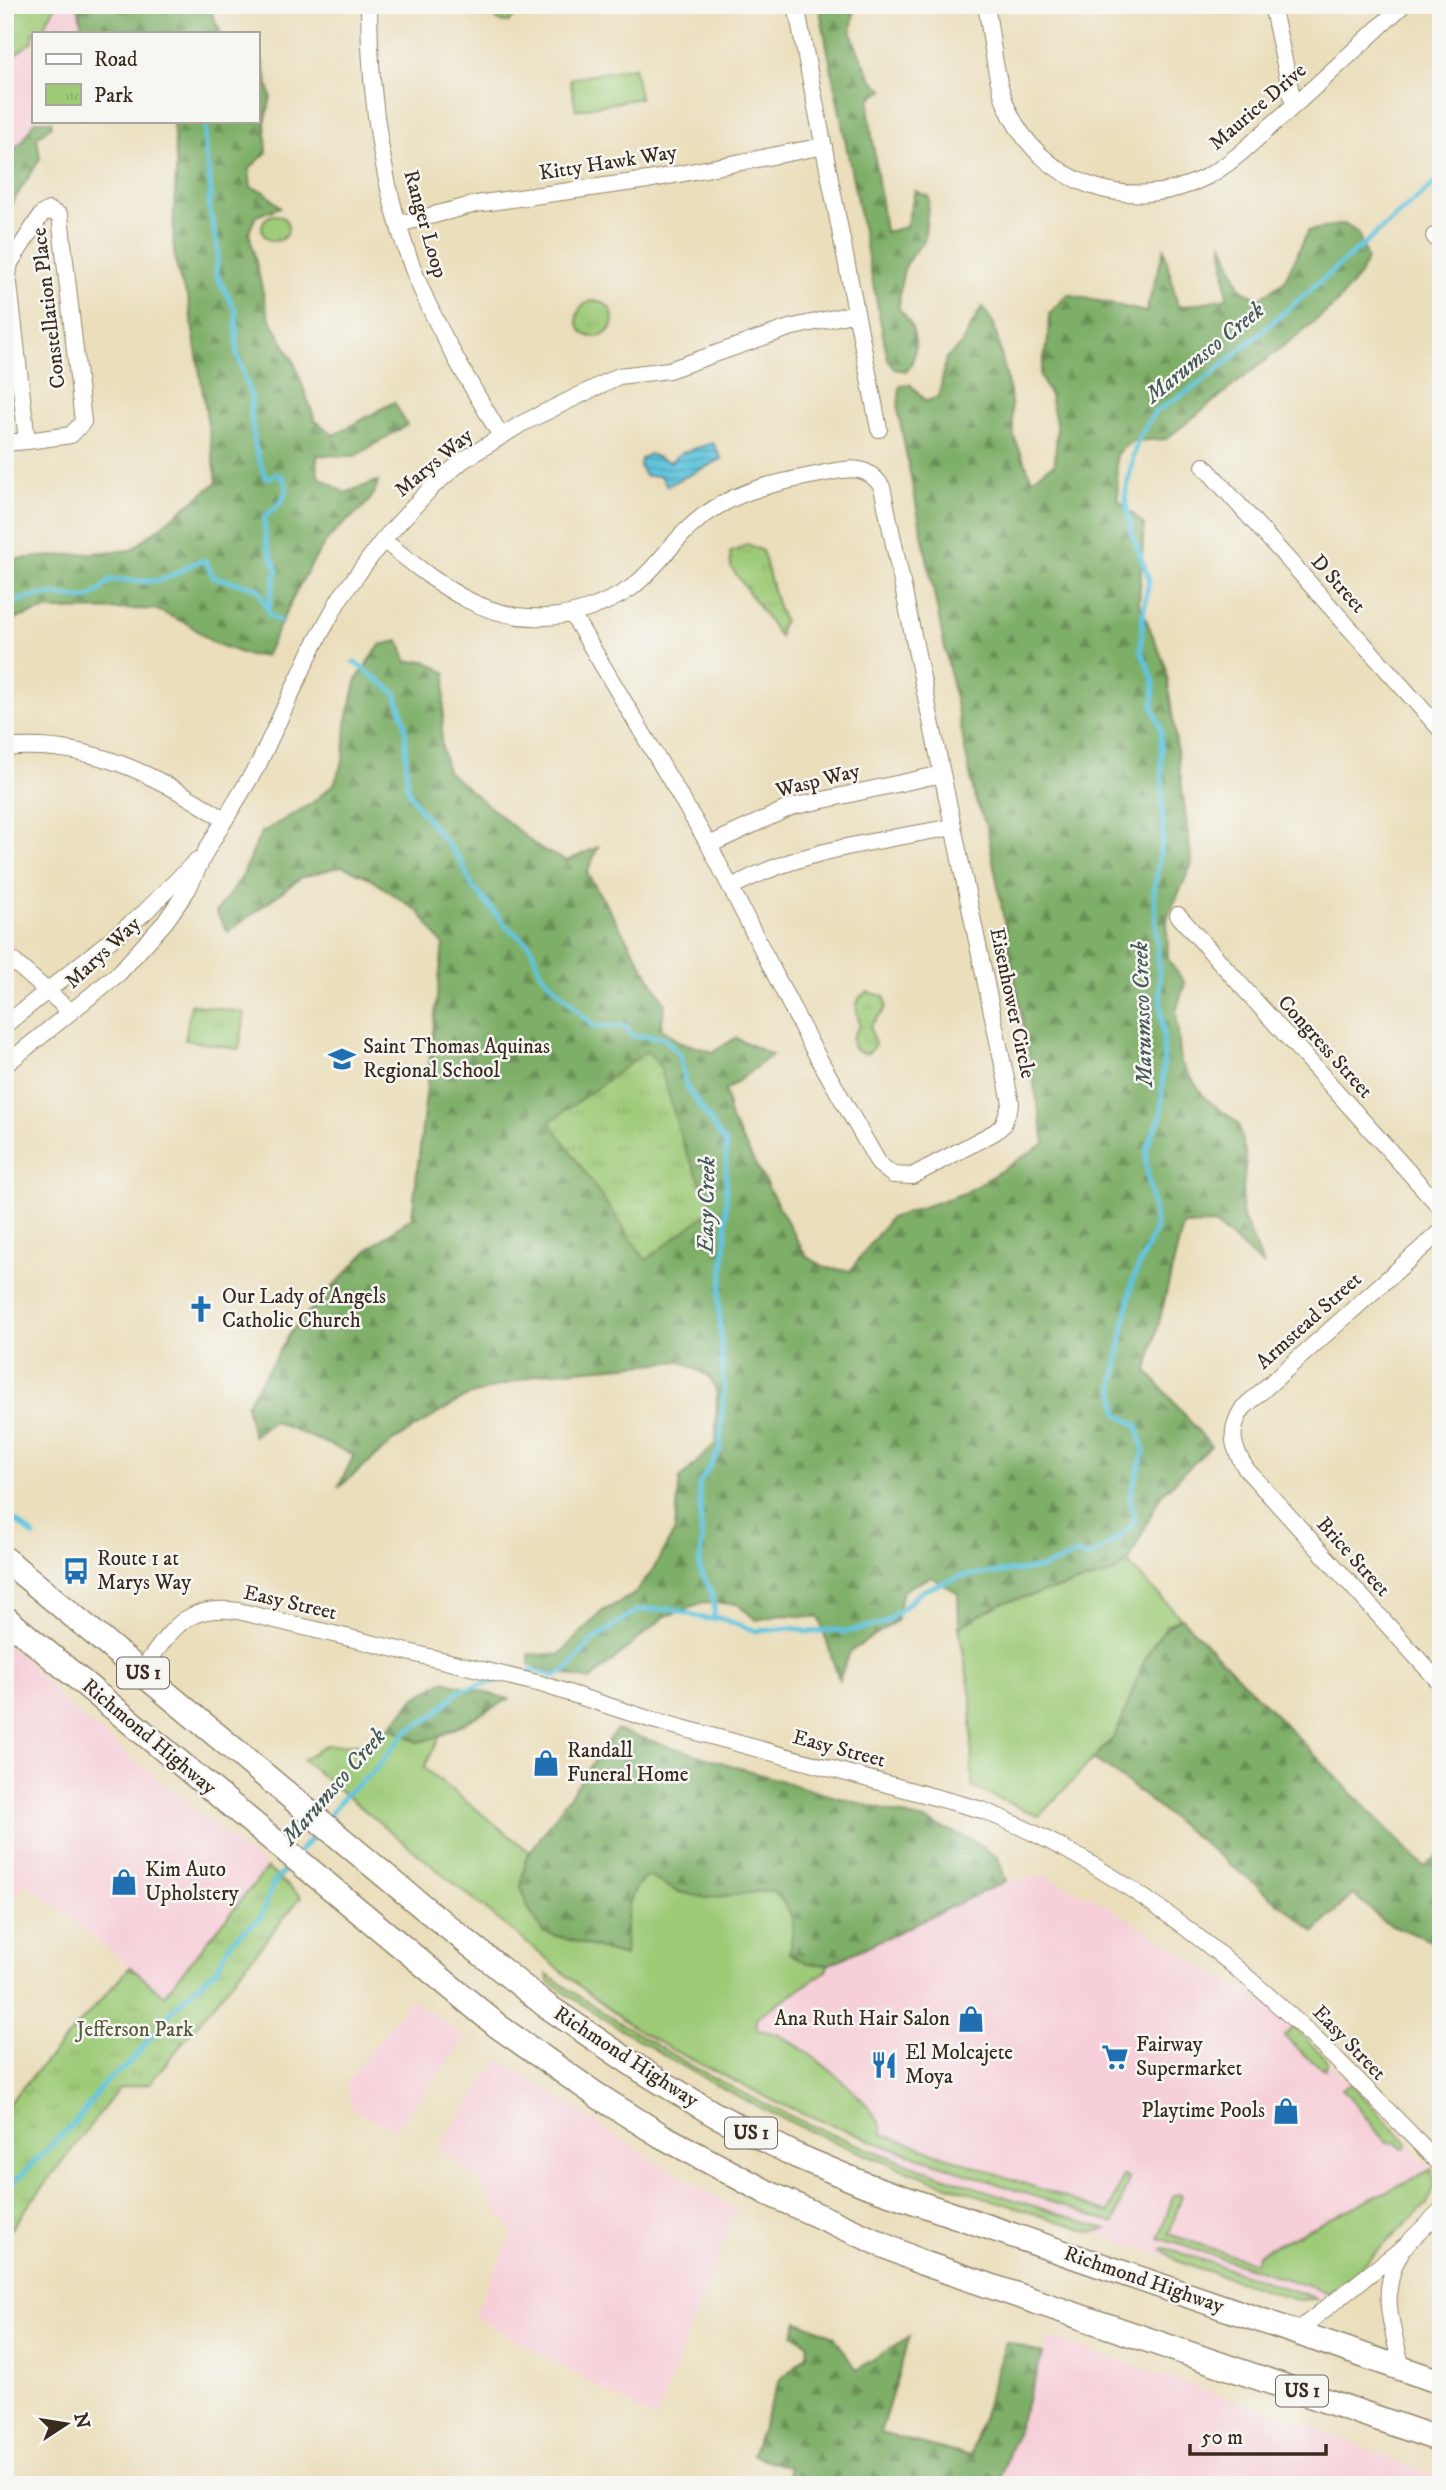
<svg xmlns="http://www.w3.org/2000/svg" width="1446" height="2490" font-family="'IM FELL DW Pica',serif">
  <defs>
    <pattern id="forest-firs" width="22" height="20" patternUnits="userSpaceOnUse" patternTransform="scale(1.75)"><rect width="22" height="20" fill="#7eaf68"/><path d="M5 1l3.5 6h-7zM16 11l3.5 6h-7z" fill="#688f55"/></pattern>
    <pattern id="park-tufts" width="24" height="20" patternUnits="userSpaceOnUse" patternTransform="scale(1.75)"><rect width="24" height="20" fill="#9ecb78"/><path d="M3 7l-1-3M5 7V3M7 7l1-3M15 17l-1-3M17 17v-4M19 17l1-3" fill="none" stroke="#89ae67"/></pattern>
    <pattern id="water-rules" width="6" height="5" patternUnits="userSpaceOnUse" patternTransform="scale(1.75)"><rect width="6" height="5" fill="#60c4de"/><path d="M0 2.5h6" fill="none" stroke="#509fb3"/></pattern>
  </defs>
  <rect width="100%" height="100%" fill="#f6f6f2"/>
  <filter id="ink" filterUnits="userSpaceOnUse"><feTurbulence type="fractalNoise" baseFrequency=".0143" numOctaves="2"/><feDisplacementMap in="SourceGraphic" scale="14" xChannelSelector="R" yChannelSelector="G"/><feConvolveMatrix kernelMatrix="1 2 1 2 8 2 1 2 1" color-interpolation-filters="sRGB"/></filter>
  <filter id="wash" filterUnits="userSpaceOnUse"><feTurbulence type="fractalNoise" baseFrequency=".00686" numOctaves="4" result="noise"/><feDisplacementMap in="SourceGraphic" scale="28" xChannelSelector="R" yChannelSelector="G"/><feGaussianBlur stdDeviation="1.57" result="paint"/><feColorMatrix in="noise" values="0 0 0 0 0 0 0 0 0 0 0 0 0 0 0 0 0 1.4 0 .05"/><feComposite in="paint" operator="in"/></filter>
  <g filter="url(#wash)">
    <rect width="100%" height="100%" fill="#eadebb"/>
    <path fill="#f6cfd8" d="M5,5H100L84,33H33L35,121L5,170Z
      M5,1642L30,1662L59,1698L267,1868L164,1995L27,1883L5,1907Z
      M1045,1876L1103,1903L1262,2003L1269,2002L1432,2169L1433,2187L1427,2204L1348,2279L1329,2293L1308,2301L1296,2300L955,2187L873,2156L881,2130L870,2107L815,2058L780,2035L757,2030L756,2018L826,1971L828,1965L1006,1881Z
      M411,1998L467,2039L395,2129L352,2110L347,2082Z
      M499,2059L618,2137L736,2209L656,2420L473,2315L513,2233L477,2178L438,2148Z
      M1049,2337L1300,2422L1441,2479V2485H998Z"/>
    <path fill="#9ecb78" stroke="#6c7a4b" stroke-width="2" d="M5,5H56L41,32L33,33V41L5,62Z
      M634,67L640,98L576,110L570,79Z
      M1128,1563L1181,1618L1166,1625L1114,1737L1039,1816L972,1787L971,1696L959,1627L1002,1603L1111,1574Z
      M390,1727L418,1742L440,1736L424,1768L530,1852L526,1858L543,1932L624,1956C628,1932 623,1889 648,1876L679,1892L733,1895L772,1890L790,1907L807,1962L828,1965L826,1971L756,2018L757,2030C764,2031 772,2032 778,2035C802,2044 884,2109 882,2134L1109,2213L1123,2176L1129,2178L1114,2223L877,2143L778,2103L671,2049L633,2027L593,1997L303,1760L326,1745L368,1744Z
      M547,1974C637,2038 733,2093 834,2135C923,2172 1015,2200 1106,2229L1092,2232C999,2202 905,2174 817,2134C723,2093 634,2040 549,1982Z
      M1294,2027L1328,2061L1325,2069L1313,2062L1284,2036Z
      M1351,2084L1407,2143L1406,2148L1402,2149L1396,2143H1387C1370,2126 1361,2107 1342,2089Z
      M1432,2169L1433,2187L1427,2204L1348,2279L1329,2293L1159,2238L1173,2196L1177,2194L1182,2195L1169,2234L1255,2263L1259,2253Z
      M1166,2248L1318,2299L1296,2300L1177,2261L1162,2249Z"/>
    <path fill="url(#forest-firs)" stroke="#5c6c43" stroke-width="2" d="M78,5H208L221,33H83Z
      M819,5H855C850,30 850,37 862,59C871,76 867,78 885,90L870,98L869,114L885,232L906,227L915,191L929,197L924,242C900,263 901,279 899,309C916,325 921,351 907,371L895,369L888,360Z
      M258,43L271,97L265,123L267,152L249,169L251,187L265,192L280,207L256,216L249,232L268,315L294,362L315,420L334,435L394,402L407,425L355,456L317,455L318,476L345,493L378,481C375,506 345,519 330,537C302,573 285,616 265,656L247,655L214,643L188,624L155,609L44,610L5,622V560L131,550L217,482L188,298C167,260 174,217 176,176C177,158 174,139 173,121H257Z
      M35,121H51L52,126L37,137L40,159L5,214V154L22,142Z
      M1344,224L1358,233L1367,259L1360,275L1335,305L1166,439L1132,441L1116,454L1118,500L1144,525L1139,603L1166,667L1192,864L1167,918L1168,960L1185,983L1176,1011L1181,1063L1205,1098L1238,1123L1246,1157L1241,1213L1264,1266L1215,1224L1183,1225L1147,1371L1211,1446L1160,1496L1128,1563L1111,1574L1002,1603L959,1627L958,1593L931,1577L903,1590L896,1621L850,1652L839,1680L819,1617L782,1615L756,1620L737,1604L703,1602L664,1617L590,1680L530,1666L529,1654L559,1655L601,1612L633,1595L653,1570L675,1530L680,1479L716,1443L717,1393L709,1376L681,1361L542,1373L465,1397L394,1441L338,1488L354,1455L273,1421L253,1436L246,1405L295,1326L369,1249L412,1217L443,945L419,912L368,877L342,866L302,877L228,932L216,912L242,877L261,833L312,803L334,784L344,757L346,724L357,679L380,645L399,641L407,662L426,661L446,673L441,743L447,771L540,849L567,861L598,847L587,873L665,1003L661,1028L680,1042L713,1052L736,1038L772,1055L725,1091L731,1120L806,1256L827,1268L850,1271L890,1218L965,1193L1045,1143L987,827L975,799L906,453L898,410L900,386L910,384L926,401L939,397L946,358L960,346L982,307L994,324L1010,393L1014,437L1032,479L1055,463L1057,428L1050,396L1040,376L1048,340L1049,314L1068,294L1146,312L1164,249L1178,307L1227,298L1222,241L1241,289L1258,299L1284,282L1308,231Z
      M1181,1618L1424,1867L1441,1853V1945L1384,1922L1353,1894L1315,1932L1112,1771L1093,1759C1100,1752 1110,1744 1115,1735C1135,1698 1141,1638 1181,1618Z
      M443,1681L509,1699L440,1736L418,1742L390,1727L413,1700Z
      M616,1730L821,1793L926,1821L974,1841L998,1858L1006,1881L828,1965L807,1963L789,1953C795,1922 796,1913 772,1890L707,1898L679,1892L648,1876C624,1888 626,1932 625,1956L543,1932L528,1908L521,1886L526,1858Z
      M798,2321L834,2336L856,2370L910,2336L880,2433L970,2456L1006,2342L1043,2354L998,2485H785L790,2468L752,2455L779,2381L807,2355L808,2344L793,2334Z"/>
    <path fill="url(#park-tufts)" stroke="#6c7a4b" stroke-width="2" d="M492,5H517V14L509,22H500L494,17Z
      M262 228a13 13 0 1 1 26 0a13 13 0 1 1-26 0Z
      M577 319a18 18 0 1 1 36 0a18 18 0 1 1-36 0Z
      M747,544L762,551C771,575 772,598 784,621L780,627V637L731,567L730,553Z
      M868,992L884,996C891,1013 877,1014 870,1027L875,1044L870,1052L865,1054L854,1049L852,1038L860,1025C856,1011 853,998 868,992Z
      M191,1004L245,1013L239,1049L185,1040Z
      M647,1051L661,1069L684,1147L713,1209L646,1260L550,1122Z
      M267,1868L301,1897L150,2083L119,2088L5,2236V2107L130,1967L164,1995Z"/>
    <path fill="url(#water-rules)" stroke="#4e777e" stroke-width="2" d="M713,443L722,459L667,486L661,476H645L640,467L641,459L649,454L670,462L681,453Z"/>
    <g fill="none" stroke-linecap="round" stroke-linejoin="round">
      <path stroke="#60c4de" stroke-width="5" d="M206,121L205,147L211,192L209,204L218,252L216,274L236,311L237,353L252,401L250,410L255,446L265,477L268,478L276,474L283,477L287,489L282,501L264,518L266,543L277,570L268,608
        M5,604C22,600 37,594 56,595C89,598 84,606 111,580C130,579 151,585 169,577C183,571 190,561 206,561L213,577L258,588L270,615L279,621
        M354,662L396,693L405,723L407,787L417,806L461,861L472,886L508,928L530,945L542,974L594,1027L626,1026L632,1036L663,1037L680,1055L686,1086L726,1144V1238L719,1306L724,1389L720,1450L699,1484L702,1541L699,1569C708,1584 718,1600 713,1619
        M5,1512L34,1536
        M521,1675L534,1671L556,1676L565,1672L592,1641L637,1610L673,1609L707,1619L719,1618L757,1631L793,1628L807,1632L834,1630L845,1632L885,1623L922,1591L961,1576L1042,1568L1077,1554L1089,1558L1122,1536L1135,1520L1130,1497L1144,1451L1137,1425L1118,1414L1114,1384L1132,1282L1156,1228L1146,1163L1147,1147L1161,1116L1164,1055L1154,890L1163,835L1161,729L1153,706L1154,681L1141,651L1143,615L1149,579L1132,534L1125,497L1134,453L1139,437L1155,412L1204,381L1441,178
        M328,1817L346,1794L373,1772L407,1731L433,1716L460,1690L501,1680
        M299,1852L320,1828
        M5,2191L78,2119L106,2081L128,2065L177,2005L217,1968L231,1942L261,1917L273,1884L291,1863"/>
    </g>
  </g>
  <g filter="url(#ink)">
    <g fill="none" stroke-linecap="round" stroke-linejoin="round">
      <defs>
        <path id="minor" d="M369,5C369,100 384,204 422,291C444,341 473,389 501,436
          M796,5L879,429
          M986,5C992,37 994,74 1006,105C1039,184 1130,216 1206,177C1231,164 1252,143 1273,124C1317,86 1360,45 1403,5
          M1272,5L1294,106
          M49,210L60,216L83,422L71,435L27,441L8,275L10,263L42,214Z
          M399,224L476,204L648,180L824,146
          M1434,236L1441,244
          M5,443L27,441
          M1204,466L1441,730
          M383,540C433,579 478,621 546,617C575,616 607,604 631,588C654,571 669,546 690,527C727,492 773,483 821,474C846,469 866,462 882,487L1011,1103L1003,1125L995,1132L912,1176L893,1175L879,1164L810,1043L709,845L572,614
          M5,748C89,739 158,776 225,820
          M709,845L791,807L942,774
          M731,887C804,849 874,842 953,827
          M1178,915L1441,1208
          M5,954L71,1012
          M5,1025L144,913L197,860
          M5,1065L119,973L165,922L188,889L206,851L259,763L311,651L340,598L383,540L431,488L462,461L521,424L619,376L669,370L789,328L856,313
          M1441,1231L1243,1408C1228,1431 1232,1448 1247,1470L1441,1684
          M141,1671C171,1632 183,1603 238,1611L541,1684L649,1719L982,1810C1167,1884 1304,2024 1441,2165
          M1400,2254C1378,2292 1393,2329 1402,2369
          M1296,2332L1405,2246L1441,2210"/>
        <path id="primary" d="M5,1559L423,1907L547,2006L643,2071L714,2114L797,2156L866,2185L1441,2382
          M5,1618L499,2027L598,2096L662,2136L768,2193L923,2263L1441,2440"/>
      </defs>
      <use href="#minor" stroke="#92846c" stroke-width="18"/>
      <use href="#primary" stroke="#92846c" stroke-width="27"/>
      <use href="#minor" stroke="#fff" stroke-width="16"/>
      <use href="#primary" stroke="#fff" stroke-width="24"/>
    </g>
  </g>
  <defs>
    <symbol id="school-bare" viewBox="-9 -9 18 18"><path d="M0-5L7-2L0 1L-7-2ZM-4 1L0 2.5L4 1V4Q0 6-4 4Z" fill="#1f6fb2" stroke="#f6f6f2" stroke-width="2.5" paint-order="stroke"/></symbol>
    <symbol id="church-bare" viewBox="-9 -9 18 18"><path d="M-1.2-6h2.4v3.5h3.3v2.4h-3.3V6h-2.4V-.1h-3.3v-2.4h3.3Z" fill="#1f6fb2" stroke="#f6f6f2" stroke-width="2.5" paint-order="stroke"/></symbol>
    <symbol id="bus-bare" viewBox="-9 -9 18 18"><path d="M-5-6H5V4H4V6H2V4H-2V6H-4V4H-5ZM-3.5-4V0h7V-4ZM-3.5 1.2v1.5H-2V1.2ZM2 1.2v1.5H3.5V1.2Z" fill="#1f6fb2" stroke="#f6f6f2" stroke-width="2.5" paint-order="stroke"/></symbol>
    <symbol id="shop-bare" viewBox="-9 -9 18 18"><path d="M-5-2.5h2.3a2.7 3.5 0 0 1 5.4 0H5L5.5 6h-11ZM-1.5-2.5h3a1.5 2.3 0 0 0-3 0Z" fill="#1f6fb2" stroke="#f6f6f2" stroke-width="2.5" paint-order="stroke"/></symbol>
    <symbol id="supermarket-bare" viewBox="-9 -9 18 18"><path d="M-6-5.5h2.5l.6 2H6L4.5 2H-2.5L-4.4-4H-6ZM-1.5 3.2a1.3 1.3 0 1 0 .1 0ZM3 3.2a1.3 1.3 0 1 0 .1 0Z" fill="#1f6fb2" stroke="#f6f6f2" stroke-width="2.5" paint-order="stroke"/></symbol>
    <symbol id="restaurant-bare" viewBox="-9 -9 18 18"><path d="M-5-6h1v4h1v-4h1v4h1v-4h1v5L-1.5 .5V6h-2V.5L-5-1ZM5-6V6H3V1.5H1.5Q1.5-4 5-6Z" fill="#1f6fb2" stroke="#f6f6f2" stroke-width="2.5" paint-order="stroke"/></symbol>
  </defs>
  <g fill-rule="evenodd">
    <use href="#school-bare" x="323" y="1040" width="38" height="38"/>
    <use href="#church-bare" x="182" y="1290" width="38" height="38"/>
    <use href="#bus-bare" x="57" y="1552" width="38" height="38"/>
    <use href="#shop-bare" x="527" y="1744" width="38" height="38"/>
    <use href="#shop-bare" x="105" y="1863" width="38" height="38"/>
    <use href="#shop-bare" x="952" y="2000" width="38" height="38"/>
    <use href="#supermarket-bare" x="1096" y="2038" width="38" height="38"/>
    <use href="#restaurant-bare" x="865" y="2046" width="38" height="38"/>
    <use href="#shop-bare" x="1267" y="2092" width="38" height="38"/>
  </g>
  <g text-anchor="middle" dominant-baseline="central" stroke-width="5" stroke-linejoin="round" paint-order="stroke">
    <g fill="#f6f6f2" stroke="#73675e" stroke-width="2">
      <rect x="117" y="1657.5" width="52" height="31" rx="5"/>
      <rect x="725" y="2117.5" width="52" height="31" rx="5"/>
      <rect x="1276" y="2375.5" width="52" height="31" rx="5"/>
    </g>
    <g font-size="19" font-weight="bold" fill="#3b2a1e">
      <text x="143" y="1673">US 1</text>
      <text x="751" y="2133">US 1</text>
      <text x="1302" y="2391">US 1</text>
    </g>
    <g font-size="21" fill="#3b2a1e" stroke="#f6f6f2">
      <text transform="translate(1258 107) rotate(-41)">Maurice Drive</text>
      <text transform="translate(608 163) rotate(-9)">Kitty Hawk Way</text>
      <text transform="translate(425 224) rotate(74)">Ranger Loop</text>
      <text transform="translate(49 308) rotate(-97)">Constellation Place</text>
      <text transform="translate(434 463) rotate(-40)">Marys Way</text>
      <text transform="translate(1338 584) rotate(48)">D Street</text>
      <text transform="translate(818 781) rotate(-14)">Wasp Way</text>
      <text transform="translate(103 953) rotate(-43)">Marys Way</text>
      <text transform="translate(1012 1003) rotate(78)">Eisenhower Circle</text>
      <text transform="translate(1325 1047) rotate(48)">Congress Street</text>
      <text transform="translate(1309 1321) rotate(-42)">Armstead Street</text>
      <text transform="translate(1353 1557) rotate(48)">Brice Street</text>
      <text transform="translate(290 1603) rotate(13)">Easy Street</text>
      <text transform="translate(149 1737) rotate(40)">Richmond Highway</text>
      <text transform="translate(839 1749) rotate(15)">Easy Street</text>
      <text transform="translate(1349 2043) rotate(46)">Easy Street</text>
      <text transform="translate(626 2057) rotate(33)">Richmond Highway</text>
      <text transform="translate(1144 2280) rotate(19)">Richmond Highway</text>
    </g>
    <g font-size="21" fill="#3b2a1e" stroke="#f6f6f2" text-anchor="start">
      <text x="363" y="1047">Saint Thomas Aquinas<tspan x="363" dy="24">Regional School</tspan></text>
      <text x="222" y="1297">Our Lady of Angels<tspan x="222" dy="24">Catholic Church</tspan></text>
      <text x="97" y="1559">Route 1 at<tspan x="97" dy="24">Marys Way</tspan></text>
      <text x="567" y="1751">Randall<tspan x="567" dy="24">Funeral Home</tspan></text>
      <text x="145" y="1870">Kim Auto<tspan x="145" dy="24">Upholstery</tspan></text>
      <text x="950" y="2019" text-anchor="end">Ana Ruth Hair Salon</text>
      <text x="1136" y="2045">Fairway<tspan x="1136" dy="24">Supermarket</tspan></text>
      <text x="905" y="2053">El Molcajete<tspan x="905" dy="24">Moya</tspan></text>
      <text x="1265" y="2111" text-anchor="end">Playtime Pools</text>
    </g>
    <g font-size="21" fill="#595a39" stroke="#f6f6f2">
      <text x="135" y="2030">Jefferson Park</text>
    </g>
    <g font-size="23" font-style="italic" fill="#465858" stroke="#f6f6f2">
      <text transform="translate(1205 353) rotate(-39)">Marumsco Creek</text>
      <text transform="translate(1143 1014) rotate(-92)">Marumsco Creek</text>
      <text transform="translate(707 1205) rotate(-89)">Easy Creek</text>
      <text transform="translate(334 1787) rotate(-49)">Marumsco Creek</text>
    </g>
  </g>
  <rect width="1446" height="2490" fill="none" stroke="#f6f6f2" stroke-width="28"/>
  <rect x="32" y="32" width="228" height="91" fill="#f6f6f2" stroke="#aba49d" stroke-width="2"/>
  <rect x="46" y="54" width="35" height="10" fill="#ffffff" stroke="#aba49d" stroke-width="2"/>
  <text x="94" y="66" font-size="21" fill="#3b2a1e">Road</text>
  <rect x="46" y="84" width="35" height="21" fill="url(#park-tufts)" stroke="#aba49d" stroke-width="2"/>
  <text x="94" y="102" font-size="21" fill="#3b2a1e">Park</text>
  <g transform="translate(66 2424) rotate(78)" stroke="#f6f6f2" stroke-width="5" paint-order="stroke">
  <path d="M0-5L12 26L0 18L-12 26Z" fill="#3b2a1e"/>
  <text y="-10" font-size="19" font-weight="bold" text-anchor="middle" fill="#3b2a1e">N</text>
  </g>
  <path d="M1190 2444v10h136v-10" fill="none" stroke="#3b2a1e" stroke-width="3.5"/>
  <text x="1201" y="2444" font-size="21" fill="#3b2a1e" stroke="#f6f6f2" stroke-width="5" paint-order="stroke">50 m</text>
</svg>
